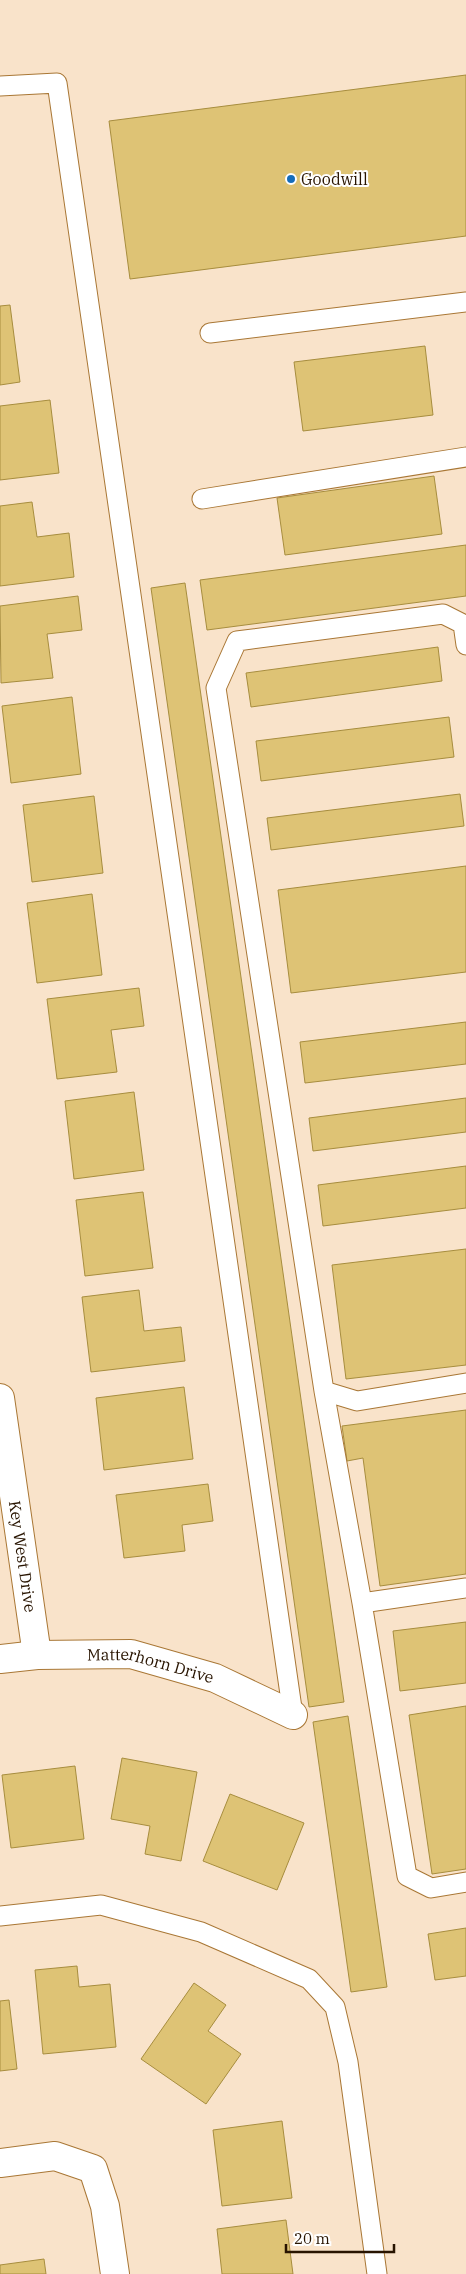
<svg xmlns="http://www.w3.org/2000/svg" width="466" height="2274" font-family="'IBM Plex Serif',serif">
  <rect width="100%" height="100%" fill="#f9e3ca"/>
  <path fill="#dec375" stroke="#a78d3e" d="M466,75V236L130,279L109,121Z
    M10,305L20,382L0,385V306Z
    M425,346L433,415L303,431L294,362Z
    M50,400L59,473L0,480V406Z
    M434,476L442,534L285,555L277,498Z
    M32,502L37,537L69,533L74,577L0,586V506Z
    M466,545V596L207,630L200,580Z
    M185,583L344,1702L309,1707L151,588Z
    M78,596L82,630L47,634L53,678L1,683L0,606Z
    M438,647L442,681L251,707L246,673Z
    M72,697L81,774L11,783L2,706Z
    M449,717L454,757L261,781L256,741Z
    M460,794L464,826L271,850L267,818Z
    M94,796L103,873L32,882L23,805Z
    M466,866V972L291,993L278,890Z
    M92,894L102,975L37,983L27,903Z
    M139,988L144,1026L111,1030L117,1072L57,1079L47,999Z
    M466,1022V1064L305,1083L300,1042Z
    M134,1092L144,1170L74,1179L65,1101Z
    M466,1098V1132L313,1151L309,1118Z
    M466,1166V1208L323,1226L318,1185Z
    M143,1192L153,1268L85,1276L76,1200Z
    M466,1249V1365L346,1379L332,1265Z
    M139,1290L144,1331L181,1327L185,1361L91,1372L82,1297Z
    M184,1387L193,1459L104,1470L96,1398Z
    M466,1410V1574L380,1586L363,1458L347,1461L342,1426Z
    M208,1484L213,1521L182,1525L185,1551L124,1558L116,1495Z
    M466,1622V1683L400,1691L393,1631Z
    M466,1706V1869L432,1874L409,1715Z
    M348,1716L387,1987L351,1992L313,1722Z
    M122,1758L197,1772L181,1861L145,1854L150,1826L111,1819Z
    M75,1766L84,1839L11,1848L2,1775Z
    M230,1794L304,1823L277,1890L203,1861Z
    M466,1928V1976L435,1980L428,1934Z
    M77,1966L79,1987L110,1984L116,2047L43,2054L35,1970Z
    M194,1983L226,2005L208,2031L241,2054L206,2104L141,2059Z
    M9,2000L17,2069L0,2071V2001Z
    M282,2121L292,2198L222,2206L213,2130Z
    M286,2220L293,2274H222L217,2229Z
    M44,2259L46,2274H0V2265Z"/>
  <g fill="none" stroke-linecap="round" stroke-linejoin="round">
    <defs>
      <path id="lane" d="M0,86L57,83L293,1715
        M210,333L466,302
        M202,499L466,457
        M466,645L463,624L443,614L237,641L216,688L324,1391L357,1401L466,1383
        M324,1391L362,1603L466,1588
        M362,1603L407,1876L431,1888L466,1882
        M0,1916L101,1905L201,1932L309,1979L335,2007L348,2062L377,2274"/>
      <g id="street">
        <path id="s1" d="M0,1398L37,1655"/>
        <path id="s2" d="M0,1659L37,1655L131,1654L215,1678L293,1715"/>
        <path d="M0,2163L55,2156L93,2169L105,2206L115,2274"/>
      </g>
    </defs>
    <use href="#lane" stroke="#a97735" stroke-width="21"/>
    <use href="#street" stroke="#a97735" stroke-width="30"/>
    <use href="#lane" stroke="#fff" stroke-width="19"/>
    <use href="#street" stroke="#fff" stroke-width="28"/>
  </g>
  <circle fill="#156dbb" stroke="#fff" stroke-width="2" cx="291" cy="179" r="5"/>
  <g text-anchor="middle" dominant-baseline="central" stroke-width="4" stroke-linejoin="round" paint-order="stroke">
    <g font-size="16" fill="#281400" stroke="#fff" text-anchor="start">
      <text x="301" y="179">Goodwill</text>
    </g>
    <g font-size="16" fill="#281400" stroke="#fff">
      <text stroke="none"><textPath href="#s1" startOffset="160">Key West Drive</textPath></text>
      <text stroke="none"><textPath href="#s2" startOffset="152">Matterhorn Drive</textPath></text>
    </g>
  </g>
  <path d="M286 2244v8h108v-8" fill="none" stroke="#281400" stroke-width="2.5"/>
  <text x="294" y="2244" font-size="15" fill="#281400" stroke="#ffffff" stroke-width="4" paint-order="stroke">20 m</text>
</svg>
